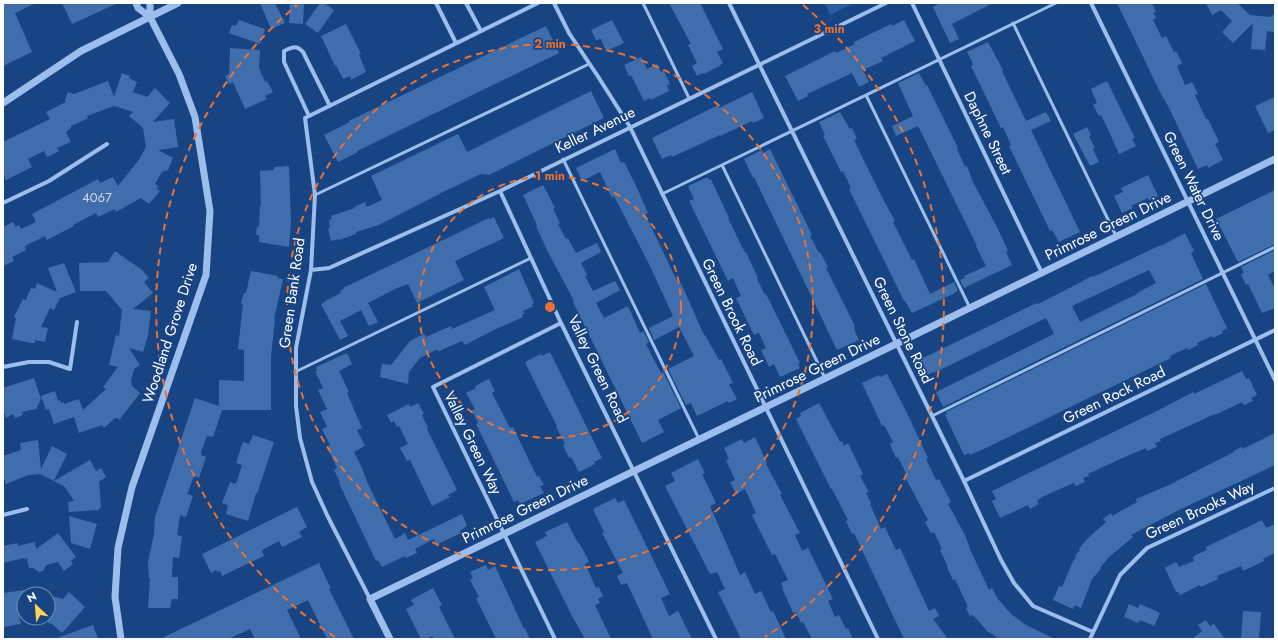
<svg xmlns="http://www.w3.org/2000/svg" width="1278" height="642" font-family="Jost,sans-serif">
  <rect width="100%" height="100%" fill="#184484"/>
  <path fill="#2a5da3" d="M825,3H854L830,15Z"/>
  <path fill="#406ead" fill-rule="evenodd" d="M3,3H36L15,13L32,52L3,66Z
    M62,3H118L72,24Z
    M260,3H275L285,23L271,29Z
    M290,3H304L303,24L289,23Z
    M320,3H324L334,10L318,33L305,24Z
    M669,3H700L723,49L717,52L723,63L721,64V65L704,74L703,73L697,76L692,66L697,63L688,45L691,44Z
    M940,3H993L952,24L959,39L950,43L933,7Z
    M1117,3H1152L1156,12L1153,13L1156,18L1153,20L1162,38L1166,36L1174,52L1176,51L1182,63L1177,66L1185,85L1192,82L1198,94L1195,95L1206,119H1208L1219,142L1215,144L1223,160L1208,168L1207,165L1198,169L1168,106L1160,92Z
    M1206,3H1237L1250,15L1270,17L1275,14V32L1267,31L1265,50L1251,49L1253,23L1233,43L1222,32L1232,21L1221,10L1212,15Z
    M239,20L265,29L260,44L229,33L232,25L236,26Z
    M612,20L624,43L606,51L601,39L596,40L591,30Z
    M904,20L915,41L881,58L883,61L863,70L869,82L859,87L852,73L807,94L808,96L798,101L785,76L835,51L836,53L840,51L855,44L854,42L891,24L892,26Z
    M346,24L361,54L359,55L366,72L351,80L350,76L343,79L336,65L335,66L321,36Z
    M546,26L559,53L357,151L358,152L338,162L324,135L350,122L349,121Z
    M988,42L1003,70L1002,71L1026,121L1046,112L1051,121L1031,130L1080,232L1059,242L1052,230L1050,231L1009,146L1011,145L1003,127L1001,128L971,66L973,65L972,61L967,52Z
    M230,48L260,50L259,68L265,82L267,81L273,92L265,96L267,99L245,109L233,82L229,84L225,76L229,74Z
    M641,57L647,69L657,64L661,72L664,71L670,84L667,85L669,91L651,100L650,98L644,101L631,75L629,76L624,65Z
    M122,73L130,76L129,78L137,82L133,92L147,97L155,88L170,103L153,122L174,119L178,147L158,150L173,158L168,170L162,172L155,184L158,186L157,189L160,191L149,204L141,198L116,212L115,209L98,217L96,213L73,225L74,226L47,240L45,236L25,246L26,250L12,257L14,261L3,266V227L13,222L16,227L19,225L21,229L36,222L32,214L98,179L100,183L113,177L118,186L138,161L146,147L143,128L129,116L133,112L114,106L87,116L88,118L71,126V128L66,132L71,142L57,148L59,151L47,157L44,151L28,159L32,167L6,180L3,173V142L50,119L46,112L66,102L65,100L68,92L74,94L108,81L114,97Z
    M919,73L926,86L927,85L958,148L957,149L965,167L967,166L973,182L998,229L1008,251L1006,252L1012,265L964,288L960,280L965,278L964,276L986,266L976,246H977L918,126L896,136L892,126L913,116L898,83Z
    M1107,81L1135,138L1132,139L1136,146L1119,154L1107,127L1101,115L1099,116L1093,105L1097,103L1091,89Z
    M591,91L604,118L489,175L481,174L441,193L379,225L356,232V234L339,240V239L331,241L328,228H330L329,220L332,219L331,216L355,208L354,207L365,202L367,207L382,200L371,176L458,134L467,152Z
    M752,92L764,118L753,123L752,121L720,136V135L672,157L671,155L662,159L652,138L718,105L719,108Z
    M1275,97V130L1268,133L1255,106Z
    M840,112L850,129L852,128L857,139L854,140L870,173L884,201L895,221L893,222L912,260L914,259L930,294L954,282L958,291L955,292V293L912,313L905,301H904L849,189L851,188L843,171L841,172L823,136L825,135L819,122Z
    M1087,127L1091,135L1089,136L1095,148L1093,149L1099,162L1090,166L1073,134Z
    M615,149L621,163L624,162L636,186L648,213L645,214L678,283L680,282L685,292L704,335H705L719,360L721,359L733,383L729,384L737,399L729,403L728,401L697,416L691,403L686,405L668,369L694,356L679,327L654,340L649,328L673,316L649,264L614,196L612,198L600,172L582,181L576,168Z
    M770,149L812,235L810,236L819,253L820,252L828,267L826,268L855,326L854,327L855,331L859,340L837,350L754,177L753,178L744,159L762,150L763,153Z
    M289,166L291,222L289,247L259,242V235H256L257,226L259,227L260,206H261L260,171L274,170V167Z
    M1148,175L1158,196L1149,200L1148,198L1131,206L1133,208L1122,213L1114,196L1123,192L1121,188Z
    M708,177L709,180L711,179L729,218H728L745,253L746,252L758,278L757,279L765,295L766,294L800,363L798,364L800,368L780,377L774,364L769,367L761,350L766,348L759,333L754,335L736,298L741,296L733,278L728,281L689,201L694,199L688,186Z
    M543,185L555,208L553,209L560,223L558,224L566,239L568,238L576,253L597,243L601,252L581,263L587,275L585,276L593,291L615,281L620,290L596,303L604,318L628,306L640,333L643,331L649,342L646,344L652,356L661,373L663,372L681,408L658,420L664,432L642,443L573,302L574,301L548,252L536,226L537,225L523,195Z
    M1275,190V244L1238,262L1216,219Z
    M494,217L504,238L455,261L464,280L417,303L408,284L397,288L368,303L378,322L369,326L361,310L340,321L348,336L340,340L321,304L325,302V301L341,293L340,291L344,289L343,288L489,218V219Z
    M1185,233L1194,251L1191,253L1203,279L943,407L936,392L1054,334L1046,318L934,373V372L926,375L919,360L1024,309L1037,303L1038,304L1085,280L1092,276L1093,277L1161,245V246ZM1149,270L1156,283L1137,293V294L1080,322L1072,306Z
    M1275,250V271L1268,275L1275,289V308L1262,313L1248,284L1246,285L1241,274L1244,273L1241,267Z
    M115,251L142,270L149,278L144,282L153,293L133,309L151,311L148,335L143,352L129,348L140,365L134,369L131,381L132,386L140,393L119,420L117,418H115L104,428L102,425L79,433L74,417L54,424L49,409L46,410L41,396L55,391L58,401L60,400L61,403L64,402V404L79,399L83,410L106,389L103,387L118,367L109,365L116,335L119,336L122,310L106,291H80L79,263L108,262Z
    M64,263L76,292L60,298L54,310L50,308L41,327L48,328L45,342L35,340V343H31L12,339L16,318L14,317L23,299L26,300L31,288L35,289L37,283L57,292L48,268Z
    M519,269L534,303L532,304L533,306L523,311L524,314L522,315L523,317L494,330L465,345L462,341L439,351L436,350L420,358L409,372L408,384L380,377L382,364L391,365L410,341L424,334L426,337L451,326L452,329L495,310L484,287Z
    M251,271L278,276L277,278L283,279L274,319H275L271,356V410H222L213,437L207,436L201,452V455L206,457L199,478L194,476L188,492L187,494L193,496L186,517L180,515L177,535L182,536L179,558L173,557L172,577H178V599H172L170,608H148L150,579H149L148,562L154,534L155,517L195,398L219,406V380L244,381V350L238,349L243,304L241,303L244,293H246Z
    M1206,284L1227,328L1222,331L1223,333L1213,338L1212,336L1197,343L1198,345L1188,350L1187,348L1170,356L1171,358L988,447L970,455L969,453L964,455L945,415L947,414L946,412Z
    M550,352L602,458L594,462L595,464L579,472L571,457L569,458L563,445L565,444L556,427L557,426L539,391L525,362L541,354L542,356Z
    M347,353L352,364L339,371L349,392L347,393L362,428L357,430L365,446L354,452L362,468L368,484L395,539L405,533L408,540L462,514L467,526L460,531L461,533L436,545L434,539L415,549L417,553L406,558L405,556L382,567L378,560L376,561L339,483L340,482L334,470L337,468L327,447L330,445L322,429L327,427L320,412L327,409L318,390L323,388L315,371H317L316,367Z
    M1242,371L1246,379L1249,378L1257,395L1251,398L1253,401L1244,405L1242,402L1215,415V414L1160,439L1161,441L1155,443L1157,447L1147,451L1146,448L1118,460L1088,474L1089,476L1083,478L1085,482L1076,486L1074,483L1069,485L1042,497L1037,501L1039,504L1030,509L1028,505L1000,518L992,501L996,499L992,491L1161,409L1193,392L1194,394Z
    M887,374L907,413L928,458L926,459L936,480L939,479L951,502L948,504L965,535L970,549L989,590L992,588L998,599L1011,614L1026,625L1055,639H999L989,632H988L973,615L970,616L966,608L968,607L955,579L953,580L947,567H948L940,550L942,549L934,532L931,533L925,522L928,520L905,477L907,476L898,457L896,458L890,444L893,442L884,425L882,426L862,383L879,375L880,377Z
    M34,378L41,399L36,409L22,412L23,415L15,418L13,414L6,418L3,409V388Z
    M489,379L495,391L492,393L510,428L513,427L537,477L539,476L544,485L540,486L544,493L520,504L518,500L514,502L482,436L476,424L478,423L472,410L475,409L466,393L476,388L475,386Z
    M418,403L424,414L422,415L428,428L427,429L457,490L448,495L450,497L432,506L410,460L407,461L400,448L408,444L399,426L397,427L394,421L391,423L387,415L409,404L410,407Z
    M819,403L840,442L842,441L844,446L848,443L863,474L860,476L869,492L866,493L871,503L870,504L881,529L885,527L896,550L900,548L929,611L935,608L939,616L933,619L948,639H904L854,533L852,534L846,521L848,520L832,489H831L796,419L801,416L800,413Z
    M1275,433V465L1181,509L1131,535L1133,537L1109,557L1100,568L1101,569L1092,579L1081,608L1075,605L1073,609L1053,600L1059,586L1062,587L1073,561L1076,558L1075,556L1080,550L1079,549L1086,540L1106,522L1103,519L1111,513L1112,516L1137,502L1136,499L1169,485L1234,452L1233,451L1242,447V449L1249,446Z
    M253,435L274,442L257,494L256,493L248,521L226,514L228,505L222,503L230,482L235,484L237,481L242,465L236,463L243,442L249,444Z
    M755,437L767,463L766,464L782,494L780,495L800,533L795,535L802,551L808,548L833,599L828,601L835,617L839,615L846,629L848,628L853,639H812L803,622L801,623L796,612L793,613L782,588L783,587L781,583L788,580L775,554L772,555L752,515L756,513L745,489L736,494L730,482L735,480L726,460L729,459L724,448L742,439L744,443Z
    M38,440L41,469L52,446L67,454L54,481L40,474L28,475L6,484L3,476V456L21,450L20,443Z
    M698,459L705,473L702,474L716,503L710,506L740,575L745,572L755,594L761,591L771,612L773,611L786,639H741L718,592L725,589L717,572L710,574L665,486L675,481L671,473Z
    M90,460L96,471L101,468L106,477L99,482L101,508H99V510L69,512L68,502L74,501L65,487L54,481Z
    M615,498L618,503L624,500L670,594L661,598L669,616L678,611L692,639H653L627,583L621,585L617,576L623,573L602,533L604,532L593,509Z
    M297,507L307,527L299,532L302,537L282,547L279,541L264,549L262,551L264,556L222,576L220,571L217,572L216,570L211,573L202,554Z
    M69,516L97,524L90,549L71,543Z
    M1262,520L1266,528L1275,524V553L1263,559L1264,561L1243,571L1241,566L1217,576L1218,579L1201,587L1200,585L1180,595L1178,592H1176L1165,568L1176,562L1179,567L1194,561L1193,558L1194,556L1207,550L1206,547Z
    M567,522L578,543H579L587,557L589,562L585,564L596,588L599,587L603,596L598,599L600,603L595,605L611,639H585L572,616L535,542L547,536L545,532Z
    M58,533L76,557L71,561L73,564L64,571L58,562L46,565L43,571L39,572L33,568H29L27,558L24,559V558L3,563V546L18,543V546L35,542L36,549Z
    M319,563L331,589H329L354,639H327L308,600L287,610L301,639H255L250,629L228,639H160Z
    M486,565L488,570L495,566L524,629L525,628L530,639H496L476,598L479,597L470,580L473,578L470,572Z
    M433,588L442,605L439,607L455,639H434L432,636L427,639H421L406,609L414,605L411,600Z
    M24,590V616L19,615L21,624L3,627V593Z
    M69,592L85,607L62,633L52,624L48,623V595L63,599Z
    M1129,604L1138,608L1140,604L1160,613L1154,626L1140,620L1138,623L1124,617Z
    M1243,611L1261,612L1259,639H1241Z
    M1206,620L1210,626L1214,624L1225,639H1192L1202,631L1198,625Z
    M93,625L98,639H57V638Z"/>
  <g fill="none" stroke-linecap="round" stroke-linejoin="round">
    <path stroke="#9cbeec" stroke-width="3" d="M643,3L689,98
      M1013,23L1116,236
      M866,95L970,308
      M563,159L699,439
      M722,165L825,378
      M662,194L1056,3
      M315,195L589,64
      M295,372L531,258
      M932,416L1275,247"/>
    <path stroke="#9cbeec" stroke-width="4" d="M436,3L456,43
      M466,3L481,31
      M554,3L569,33L599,78L630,127L878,639
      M729,3L964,481L1001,560L1014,583L1033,606L1093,632
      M912,3L1042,273
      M1091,3L1275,380
      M309,116L284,62V51C293,47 296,45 303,52L330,106
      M500,191L561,323L716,639
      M3,203L49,181L107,144
      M311,270L329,268L500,191L886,3
      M3,367L29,362H49L70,369L77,322
      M964,481L1275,330
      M3,515L27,509
      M370,599L328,517L312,482L300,438L296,406V348L311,270L315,195L305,118L538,3
      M555,639L433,387L561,323
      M1090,639L1120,575L1147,548L1275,488"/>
    <path stroke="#9cbeec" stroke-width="7" d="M150,17V3
      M3,103L81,51L178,3
      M121,639L115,597L118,548L132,487L206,275L210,211L195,117L179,74L150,17L138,8L136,3
      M390,639L370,599L896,344L1275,159"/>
  </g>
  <g fill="none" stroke="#eb7230" stroke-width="2" stroke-dasharray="7 5">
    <circle cx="550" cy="307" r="131"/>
    <circle cx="550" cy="307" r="263"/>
    <path d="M335 637A394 394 0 0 1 297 5M803 5A394 394 0 0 1 765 637"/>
  </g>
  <g text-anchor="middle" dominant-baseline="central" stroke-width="3.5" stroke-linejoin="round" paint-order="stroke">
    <g font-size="13" fill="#cfdbea">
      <text x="97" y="197">4067</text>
    </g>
    <g font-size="15" fill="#fff" stroke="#184484">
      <text transform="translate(595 130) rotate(-26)">Keller Avenue</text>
      <text transform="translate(988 133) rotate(64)">Daphne Street</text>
      <text transform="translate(1194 186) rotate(64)">Green Water Drive</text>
      <text transform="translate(1108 226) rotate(-26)">Primrose Green Drive</text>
      <text transform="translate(292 293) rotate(-82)">Green Bank Road</text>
      <text transform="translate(732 312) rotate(64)">Green Brook Road</text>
      <text transform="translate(903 330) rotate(64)">Green Stone Road</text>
      <text transform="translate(170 333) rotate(-72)">Woodland Grove Drive</text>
      <text transform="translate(817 368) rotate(-26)">Primrose Green Drive</text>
      <text transform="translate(598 369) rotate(64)">Valley Green Road</text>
      <text transform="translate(1114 395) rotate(-26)">Green Rock Road</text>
      <text transform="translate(473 443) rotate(64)">Valley Green Way</text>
      <text transform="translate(525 509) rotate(-26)">Primrose Green Drive</text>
      <text transform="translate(1200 510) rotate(-25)">Green Brooks Way</text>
    </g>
  </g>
  <circle cx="550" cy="307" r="6" fill="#eb7230" stroke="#184484" stroke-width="2"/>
  <g font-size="12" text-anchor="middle" font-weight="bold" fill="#eb7230" stroke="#184484" stroke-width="3.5" stroke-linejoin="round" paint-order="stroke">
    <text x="829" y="33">3 min</text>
    <text x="550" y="48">2 min</text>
    <text x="550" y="180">1 min</text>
  </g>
  <rect width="1278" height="642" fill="none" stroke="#ffffff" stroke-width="8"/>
  <g transform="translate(36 606) rotate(334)"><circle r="19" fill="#184484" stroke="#748fb5"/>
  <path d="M0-3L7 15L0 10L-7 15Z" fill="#ffd457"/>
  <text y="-6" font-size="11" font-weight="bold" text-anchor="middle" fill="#ffffff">N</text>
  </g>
</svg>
